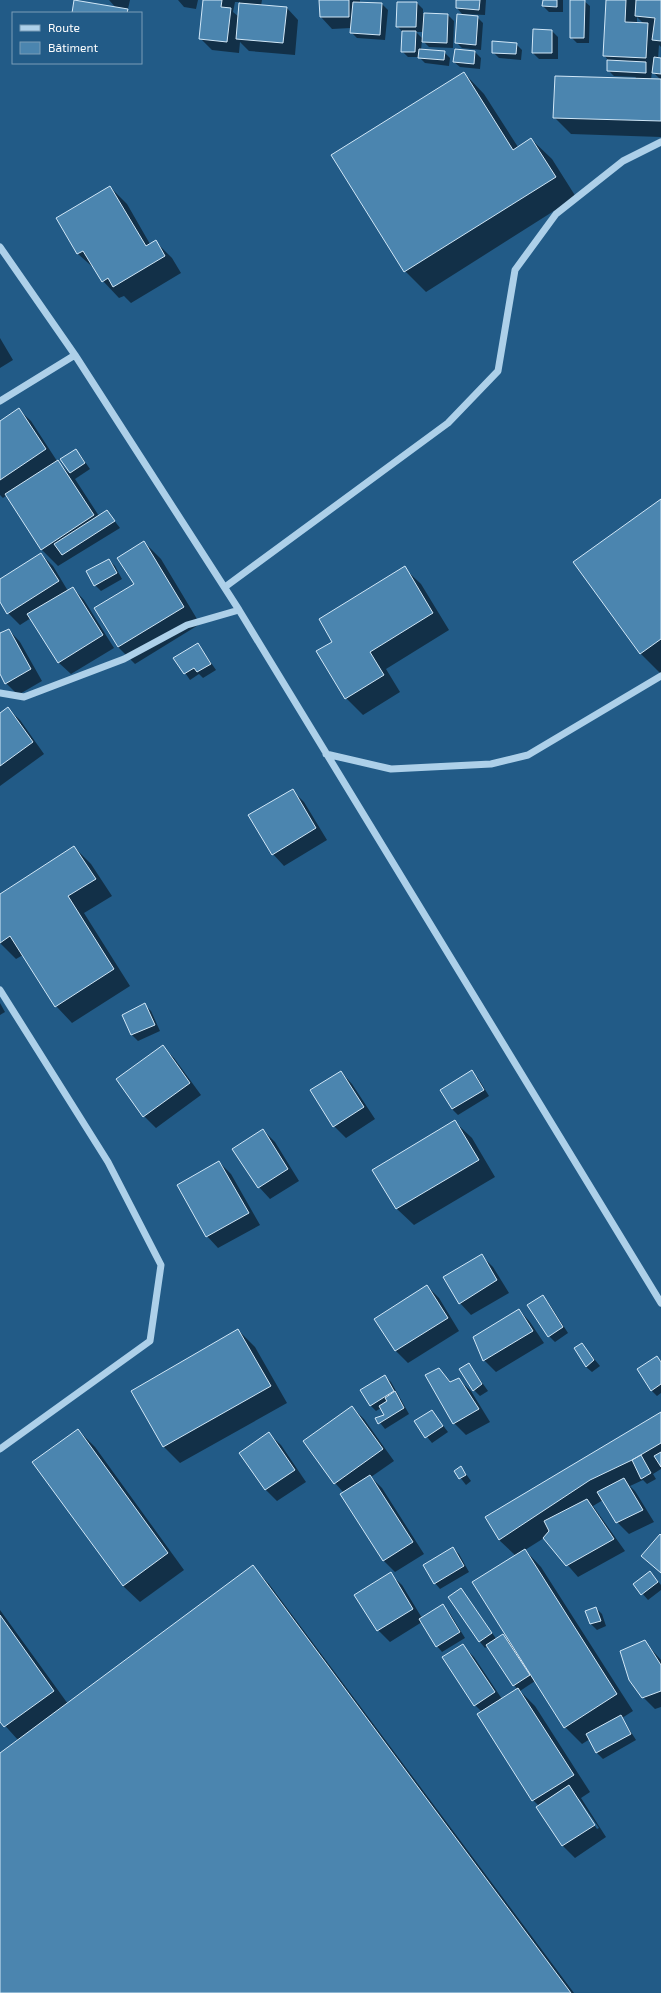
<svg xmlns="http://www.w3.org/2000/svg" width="661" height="1993" font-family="'Exo 2',sans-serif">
  <rect width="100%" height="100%" fill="#225b87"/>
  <path fill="#0007" fill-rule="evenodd" d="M109,0H130L128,9H126L130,13H73L116,8Z
    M178,0H198L196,9L184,7Z
    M204,0H262L261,6L287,8L298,20L295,55L249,51L240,42L239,53L212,50L200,38ZM235,2H240L239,17L233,12Z
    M320,0H360V3L382,4L388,10L385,40L357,38L351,32V28L332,29L321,17Z
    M457,0H486L485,15L462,14L457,8Z
    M544,0H563V12H549L543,6Z
    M607,0H635L637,2V0H661V47L659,45L658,59H661V137L571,134L554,117L635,79L636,77L614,76L608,70V60L604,55ZM637,17L644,24H637ZM652,71L661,80H651Z
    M584,1L590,6L589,43H577L571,37Z
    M417,3L423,9V14L448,15L454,21L453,48L429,47L422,40L421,50L444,52L450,58L449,66L425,63L419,57H408L402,51L403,32L397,26ZM416,32H423V39Z
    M477,17L483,23L481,50L462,48L456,42Z
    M552,31L558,37V59H539L533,53Z
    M516,44L522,50L521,60L499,58L493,52Z
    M475,52L481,58L480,69L460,67L454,62Z
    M464,73L484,94L518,147L531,139L552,159L576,197L426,292L405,271Z
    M110,187L127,204L150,244L155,241L172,258L181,273L131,303L124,296L119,298L103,281L96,270L78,254L58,218Z
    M0,338L13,360L0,368Z
    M19,410L31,421L57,461L70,474L62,459L76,450L81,456L90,469L75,479L99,516L107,511L120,528L58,566L41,549L7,495L3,498L0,495V422Z
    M661,500V674L641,654L575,562Z
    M144,542L161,559L200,624L135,664L118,647L95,608L135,585Z
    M41,554L53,566L68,591L73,588L84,600L114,648L71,674L59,663L31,618L20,625L8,613L0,600V580Z
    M109,560L115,566L122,579L101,591L95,585Z
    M404,568L421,584L449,630L386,669L400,692L363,715L346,698L334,642Z
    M9,630L20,642L42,681L18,695L6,683L0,672V635Z
    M198,644L216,670L203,678L199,674L190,680L175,658Z
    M8,709L20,720L44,754L0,786V715Z
    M292,790L304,802L327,840L284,866L273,854Z
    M74,847L91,864L112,896L84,913L130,986L72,1023L56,1006L23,955L16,959L0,943V895Z
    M0,1003L5,1012L0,1015Z
    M145,1005L151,1011L160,1031L138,1041L132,1035L123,1015Z
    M163,1047L174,1058L201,1095L156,1128L144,1116Z
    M341,1072L352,1084L375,1119L346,1138L334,1126Z
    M472,1072L478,1078L489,1096L458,1115L452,1109L441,1090Z
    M455,1122L472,1138L495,1177L414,1225L397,1209L374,1170Z
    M263,1130L275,1142L299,1181L270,1199L259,1187Z
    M219,1162L231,1174L260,1225L218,1248L207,1236Z
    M481,1255L493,1267L509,1293L471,1315L460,1303Z
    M427,1286L439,1298L459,1331L408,1363L396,1351L376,1319Z
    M542,1296L548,1302L568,1333L555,1342L549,1336Z
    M519,1310L530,1322L544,1343L496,1372L484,1360L474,1338Z
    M238,1330L255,1347L287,1403L180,1463L164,1447L132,1391Z
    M582,1344L600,1366L592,1372L586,1367Z
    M657,1357L661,1361V1393L657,1396L651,1390Z
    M469,1364L488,1391L480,1396L474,1390Z
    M439,1369L452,1383L459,1380L471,1391L490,1422L466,1435L454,1423Z
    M385,1376L391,1382L409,1414L385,1429L377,1419L385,1415L381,1408L376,1411L370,1405Z
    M352,1407L364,1419L394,1461L371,1477L382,1488L424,1554L395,1572L383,1560L344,1493L335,1483Z
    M432,1411L448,1432L432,1443L415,1422Z
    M661,1413V1469L653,1474L656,1479L647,1484L643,1480L630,1486L635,1491L654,1522L629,1534L617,1522L603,1500L593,1506L625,1551L578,1577L544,1538L525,1550L541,1567L633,1711L622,1718L636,1740L603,1759L597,1753L590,1739L582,1744L565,1727L535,1681L520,1691L535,1706L590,1792L581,1798L606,1837L575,1858L563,1846L538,1807L539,1806L533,1800L482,1712L475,1705L462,1645L474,1657L502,1699L517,1689L488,1646L485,1648L480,1642L449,1597L461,1589L497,1640L503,1636L511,1643L516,1556L499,1540L486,1518ZM577,1799H579L599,1828L597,1829Z
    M78,1430L95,1447L184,1570L140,1602L123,1586L34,1462Z
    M269,1434L281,1445L306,1482L277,1501L265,1489Z
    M461,1467L471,1481L466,1485L455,1471Z
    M453,1548L459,1554L469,1572L440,1589L435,1583Z
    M253,1567L269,1584L574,1993H0V1754L18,1740L0,1720V1610L68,1704Z
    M650,1572L661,1585V1590L648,1600L634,1584Z
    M390,1574L402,1585L422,1618L443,1606L449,1612L465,1638L442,1652L437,1646L422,1622L390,1642L378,1630Z
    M596,1608L602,1614L606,1626L597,1630L591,1624L587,1611Z
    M645,1642L661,1660V1707L655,1709L643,1697Z"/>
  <path fill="#4b85af" stroke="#d1e7f7" d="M74,0L128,9L127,13H72Z
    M203,0H222L221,7L231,8L227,42L199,39Z
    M319,0H349V17H320Z
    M456,0H480L479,10L456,8Z
    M543,0H557V7L542,6Z
    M570,0H585L584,38H570Z
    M606,0H626L625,22L648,23L646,58L603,56Z
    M636,0H661V41L652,40L655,18L635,16Z
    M353,2L382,3L380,35L350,33Z
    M397,2H417L416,27H396Z
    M239,3L287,7L283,43L236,39Z
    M424,13L448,14L447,43L422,42Z
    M457,14L478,16L476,45L455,43Z
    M533,29L552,30V53H532Z
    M402,31H416L415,52H401Z
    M492,41L517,43L516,54L492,53Z
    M419,49L445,51L444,60L418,58Z
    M455,49L475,51L474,64L453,62Z
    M654,57L661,58V74L652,73Z
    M607,60L646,62V73L607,71Z
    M464,72L513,150L531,138L556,177L404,272L331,155Z
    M555,76L661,79V121L553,118Z
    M110,186L146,246L156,240L165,256L113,287L108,278L102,282L83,251L77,254L56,218Z
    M19,408L46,449L0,480V421Z
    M76,449L85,463L70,473L60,459Z
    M58,460L94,515L41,550L5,494Z
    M661,499V639L640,654L573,562Z
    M107,510L115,521L62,555L54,544Z
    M144,541L184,607L118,647L94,608L134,584L117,558Z
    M41,553L59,581L7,614L0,602V579Z
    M109,559L117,573L94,586L86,571Z
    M405,566L433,613L370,652L384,675L345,699L316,651L332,642L319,619Z
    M73,587L103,635L58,663L27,614Z
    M9,629L31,669L5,684L0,674V633Z
    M198,643L211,664L197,672L194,668L184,674L173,658Z
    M8,707L33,742L0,766V713Z
    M293,789L316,828L272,855L248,815Z
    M74,846L96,879L68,896L114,969L55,1007L10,936L0,943V894Z
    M145,1003L155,1025L131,1035L122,1015Z
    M163,1045L190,1083L143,1117L116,1079Z
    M472,1070L484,1090L452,1109L440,1090Z
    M341,1071L364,1107L333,1127L310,1090Z
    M455,1120L479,1160L396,1209L372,1170Z
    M263,1129L288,1169L258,1188L232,1149Z
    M219,1161L249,1213L206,1237L177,1185Z
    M482,1254L497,1280L459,1304L443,1277Z
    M427,1285L448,1318L395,1351L374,1319Z
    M543,1295L563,1327L548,1337L527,1305Z
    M519,1309L533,1331L483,1361L473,1337Z
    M238,1329L271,1386L163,1447L131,1391Z
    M582,1343L594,1360L586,1367L574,1348Z
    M657,1356L661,1362V1384L651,1391L637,1369Z
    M469,1363L482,1384L473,1391L459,1369Z
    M439,1368L450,1382L459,1378L479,1409L453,1424L425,1375Z
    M385,1375L394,1391L370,1406L360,1390Z
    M395,1391L404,1408L378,1424L375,1418L384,1415L379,1406L387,1401L385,1398Z
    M352,1406L383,1449L334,1484L303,1441Z
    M432,1410L443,1426L425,1438L414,1421Z
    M661,1412V1443L632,1460L590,1480L499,1540L485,1517Z
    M78,1429L168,1553L123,1586L32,1462Z
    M269,1432L295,1470L265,1490L239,1453Z
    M661,1452V1467L654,1456Z
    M641,1455L651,1473L641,1479L632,1460Z
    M461,1466L466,1475L459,1479L454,1471Z
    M370,1475L413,1542L383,1561L340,1494Z
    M624,1478L643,1510L616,1523L597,1492Z
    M587,1499L614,1539L566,1566L543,1538L549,1531L544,1521Z
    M660,1534L661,1535V1573L641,1556Z
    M453,1547L464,1566L434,1584L423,1565Z
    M525,1549L617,1694L564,1728L472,1582Z
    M253,1565L571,1993H0V1753Z
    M650,1571L658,1582L641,1595L633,1584Z
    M391,1572L413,1609L377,1631L354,1595Z
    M461,1588L492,1633L479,1642L448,1597Z
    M443,1604L460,1632L436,1647L419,1619Z
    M596,1607L601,1621L590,1624L585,1611Z
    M0,1615L54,1691L4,1727L0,1722Z
    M503,1634L530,1675L513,1686L486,1645Z
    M645,1640L661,1665V1691L642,1698L629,1680L620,1651Z
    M463,1644L495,1692L474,1706L442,1657Z
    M518,1688L574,1775L532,1801L477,1714Z
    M621,1715L631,1734L596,1753L586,1734Z
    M569,1785L595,1825L562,1846L536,1807Z"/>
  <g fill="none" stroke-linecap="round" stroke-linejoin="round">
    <path stroke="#add0e9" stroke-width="7" d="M0,247L75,355L239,610L661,1303
      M0,401L75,355
      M225,587L448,423L498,371L515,270L556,214L623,161L661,142
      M0,693L24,697L124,659L187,625L239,610
      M326,754L391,769L491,764L528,755L661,676
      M0,990L108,1162L161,1265L150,1341L0,1449"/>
  </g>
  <rect x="12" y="12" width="130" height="52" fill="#225b87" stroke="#7a9db7"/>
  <rect x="20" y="25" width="20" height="6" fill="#add0e9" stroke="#7a9db7"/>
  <text x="48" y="32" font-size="12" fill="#ffffff">Route</text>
  <rect x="20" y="42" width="20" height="12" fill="#4b85af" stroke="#7a9db7"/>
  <text x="48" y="52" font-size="12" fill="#ffffff">Bâtiment</text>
</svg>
